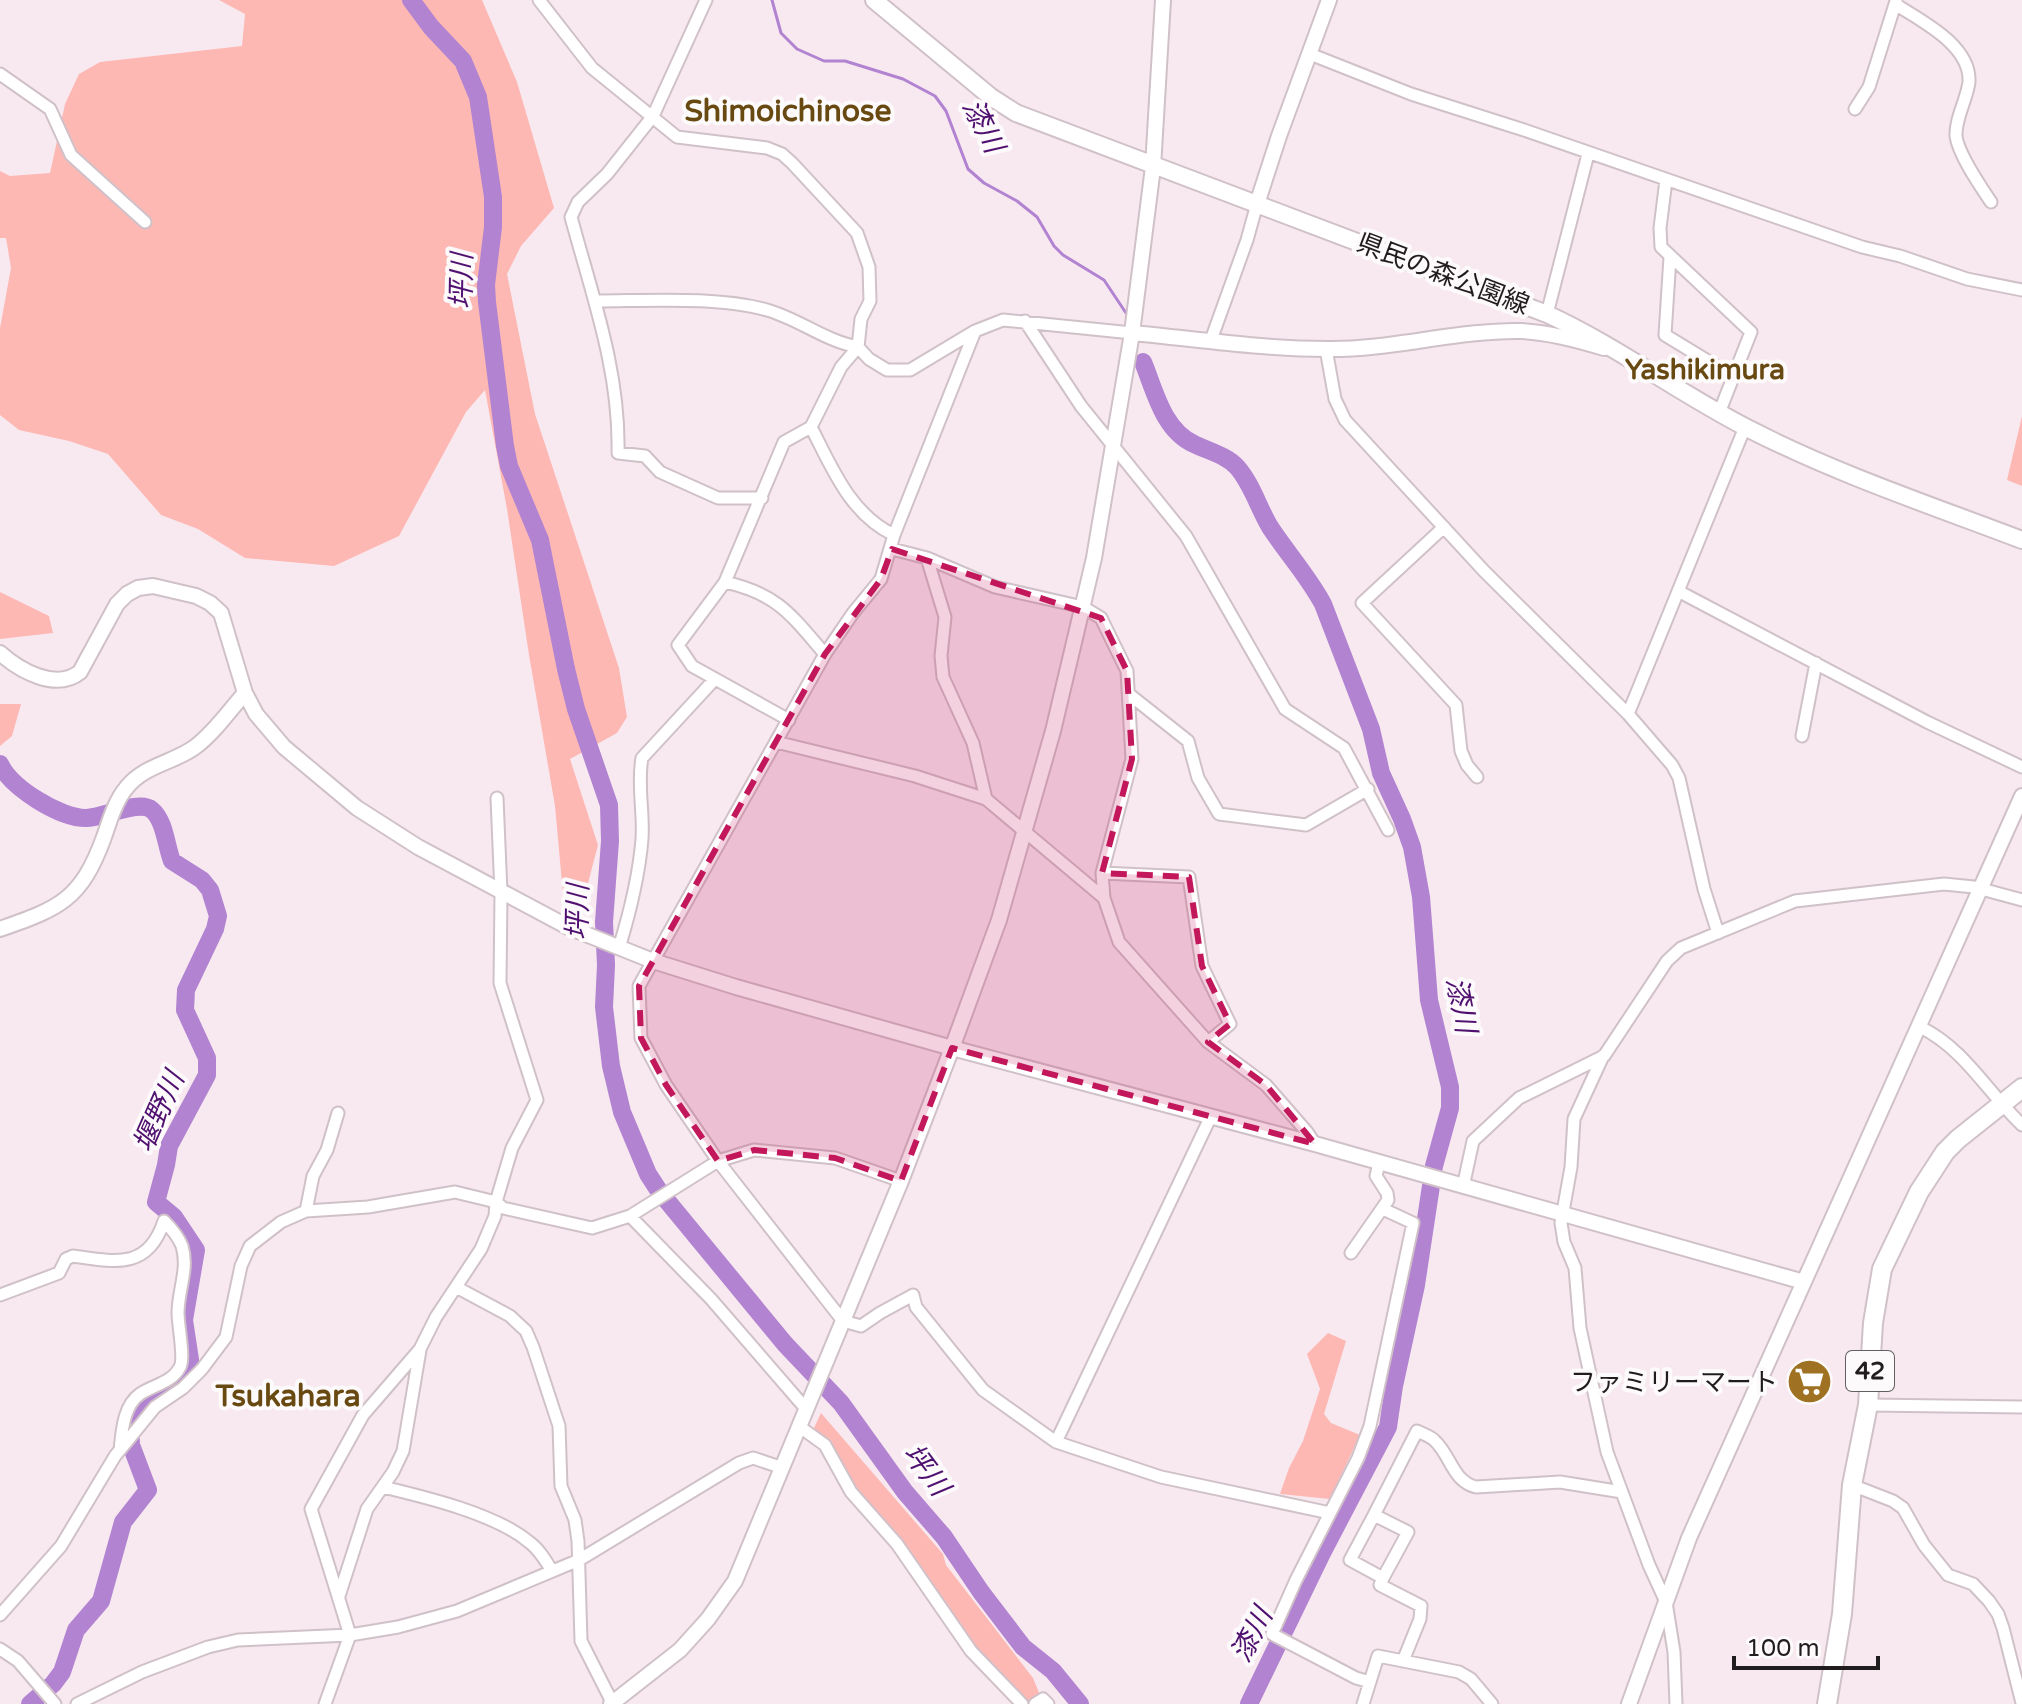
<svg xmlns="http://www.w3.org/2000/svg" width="2022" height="1704" font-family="'Varela Round','Noto Sans JP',sans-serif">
  <rect width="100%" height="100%" fill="#f8e9f0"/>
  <path fill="#fdb8b4" d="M219,0H482L517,82L554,208L521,246L507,274L535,414L619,668L627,717L617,733L570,759L598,845L582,906L563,894L555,806L529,655L507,509L485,390L466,412L399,536L334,566L245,558L198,529L161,515L108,454L69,441L19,430L0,415V328L11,268L6,238H0V171L10,176L50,173L65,104L79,74L100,62L242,46L245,14Z
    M2022,416V486L2007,480Z
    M0,592L49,616L53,633L0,639Z
    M0,704H21L12,736L0,746Z
    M1328,1333L1346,1341L1324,1414L1331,1423L1360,1435L1330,1499L1280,1494L1289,1468L1303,1441L1320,1389L1307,1354Z
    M821,1413L943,1554L946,1565L1033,1678L1040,1695L1025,1704L972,1649L853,1490L813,1430Z"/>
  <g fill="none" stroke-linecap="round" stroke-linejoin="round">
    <path stroke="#b183d1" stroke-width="3" d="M772,0L781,33L797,49L824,61H845L903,79L935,96L946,111L968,169L984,183L1017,201L1037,217L1054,246L1063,255L1104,280L1128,316"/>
    <path stroke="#b183d1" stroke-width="18" d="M411,0L431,27L463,61L478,97L493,197V227L486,285L487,302L505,446L509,466L540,540L566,669L576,709L609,805L610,841L604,922L606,965L604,1007L611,1066L622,1112L648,1174L659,1191L785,1344L841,1403L905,1492L944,1537L981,1592L1023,1647L1053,1671L1080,1704
      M1143,362C1155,391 1163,430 1194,444C1208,451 1226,455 1237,467C1252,484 1259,509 1270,527C1287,553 1308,576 1323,604L1371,729L1381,773L1402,819L1412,847L1421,897L1429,1000L1450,1087V1108L1434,1166L1416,1285L1394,1386L1388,1427L1322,1553L1249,1704
      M0,764C11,788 60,818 86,818C103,818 139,799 152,810C165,821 166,846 172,861L202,880L210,890L218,916L215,929L186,990L185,1010L207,1058V1075L169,1146L166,1165L156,1202L174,1217L196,1250L184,1320L191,1366L183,1378L141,1405L130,1424L131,1445L148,1490L123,1522L101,1601L76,1630L62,1672L53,1684L30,1704"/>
    <defs>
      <path id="minor" d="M539,0L592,68L677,137L767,148L782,154L792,163L857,233L869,267L870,301L861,319L858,347L869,359L887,370H910L975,331L1003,320L1132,333
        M706,0L653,116L607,174L578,202L571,217C592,295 620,371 618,453L645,456L660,472L718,498H762
        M1895,4C1921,21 1971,45 1969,82C1967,99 1955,119 1956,136C1958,154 1981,187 1991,202
        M1310,54L1411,94L1524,130L1862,247L1900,256L1967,279L2022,290
        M0,74L50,109L71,155L145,222
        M1855,109L1869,87L1896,1
        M1666,180L1660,228L1661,247L1751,332L1719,413
        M1670,257L1665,335L1734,377
        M595,301C647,301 717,296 767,310C799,319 825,341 858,347L841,367L811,427L784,442L725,582L678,645L692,666L789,720
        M1547,314L1588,154
        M1025,321L1081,406L1186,536L1285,709L1344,748L1388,830
        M975,331L894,535L881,579L853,613L825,654L639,986L641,1038L666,1085L718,1161L843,1321L861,1326L880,1313L913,1295L916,1307L983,1390L1056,1442L1161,1477L1330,1513
        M1211,340L1247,240L1257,204
        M1326,349L1335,399L1345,420L1484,571L1628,714L1672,765L1679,778L1704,889L1718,933
        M811,427C832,468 850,514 894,535
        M1444,527L1362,603L1456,705L1461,751L1467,765L1477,777
        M892,549L927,558L995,587L1083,607L1101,618L1127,671L1132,759L1102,873L1104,898
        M927,558L945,617L941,656L943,677L973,743L986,799
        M725,582C778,594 791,615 825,654
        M1678,591L1927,722L2022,767
        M1130,695L1188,741L1198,778L1219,814L1306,825L1368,789
        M1628,714L1745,427
        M1802,736L1816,663
        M776,742L915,776L986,799L1104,898L1119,942L1208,1042L1266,1085L1307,1132L1315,1144
        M1102,873L1189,877L1202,966L1230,1024L1208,1042
        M619,948C630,912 639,876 642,839C644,812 637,785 642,758L714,680
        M1920,1027C1964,1048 1988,1093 2022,1125
        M1603,1056L1574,1119L1571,1167L1561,1223L1564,1242L1575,1268L1580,1328L1607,1452L1649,1565L1666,1602L1674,1652L1676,1704
        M1463,1187L1473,1141L1519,1098L1604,1056L1667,961L1681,948L1795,901L1944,884L1974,887L2022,900
        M306,1211L313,1176L327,1150L338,1113
        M630,1216L711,1299L807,1410
        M1351,1253L1388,1200L1387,1193L1376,1176L1379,1163
        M456,1287L510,1316L526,1331L533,1347L559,1426L561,1486L575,1520L578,1541L581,1641L613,1704
        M0,1295L59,1273L66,1259L73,1256C115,1262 148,1270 164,1221C172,1229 178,1236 182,1246C189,1269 178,1290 178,1313C178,1325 185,1359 180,1367C172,1383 153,1385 140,1394C123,1406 122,1432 120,1450
        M1868,1405L2022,1407
        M800,1427L825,1445L851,1492L897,1544L971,1651L1022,1704
        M1056,1442L1211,1116
        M1852,1485L1893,1501L1903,1508L1924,1545L1948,1575L1973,1584L1989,1601L1998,1614L2003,1628L2022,1703
        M383,1487C425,1497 496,1514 529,1542C539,1549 546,1561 552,1571
        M1374,1515L1350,1560L1383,1578L1380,1585L1421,1606L1420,1619L1403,1661
        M1383,1578L1408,1532L1374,1515L1417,1431C1423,1434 1430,1436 1434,1440C1451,1455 1452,1481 1476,1487L1560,1482L1622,1492
        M339,1596L367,1509L393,1472L403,1451L420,1350
        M0,1615L61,1546L115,1456L155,1407L183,1388L202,1369L226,1337L241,1266L250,1246L281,1222L306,1211L368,1207L455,1192L496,1202L503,1208L592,1228L630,1216L718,1161L754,1150L835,1158L901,1181
        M0,1649L18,1661L55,1704
        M1370,1682L1356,1678L1272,1634L1296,1580L1358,1458L1370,1426L1413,1223L1383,1209
        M77,1704L142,1672L208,1647L238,1640L350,1635L398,1627L457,1611L579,1560L739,1463L753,1458L783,1468
        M325,1704L350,1635L311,1509L363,1415L420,1349L436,1317L481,1249L495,1216L496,1202L512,1148L537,1100L500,983L501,893L497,798
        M1035,1704L1043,1699L1048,1704
        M1363,1704L1378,1656L1459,1672L1471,1679L1492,1704"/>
      <path id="tertiary" d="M1257,204L1279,136L1329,0
        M1132,333C1197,339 1262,349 1327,349C1392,350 1456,330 1521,331C1549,332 1578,340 1604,348
        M0,653C20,671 56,691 80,672L117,604L127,594L138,588L153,586L196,596L210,603L221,613L245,693L256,714L284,747L357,808L418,847L568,927L653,961L736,987L952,1048L1315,1144L1804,1282
        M0,929C60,908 81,900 104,837C110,820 115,801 127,787C145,765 173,763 195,747C214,733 229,711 245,693
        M611,1704L680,1650L708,1619L735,1581L901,1181L952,1048L999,920L1053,731L1094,558L1132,333L1153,167L1163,0
        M1629,1704L1689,1538L2022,796"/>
      <path id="secondary" d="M874,0L991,97L1016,113L1547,314C1617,346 1680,394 1749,429C1837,474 1930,505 2022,540"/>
      <path id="primary" d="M1827,1704L1842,1614L1852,1485L1868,1405L1873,1323L1882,1269L1919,1192L1945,1152L1958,1139L2022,1088"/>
    </defs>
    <use href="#minor" stroke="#d0c1c8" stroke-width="15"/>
    <use href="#tertiary" stroke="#d0c1c8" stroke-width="18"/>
    <use href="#secondary" stroke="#d0c1c8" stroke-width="20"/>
    <use href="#primary" stroke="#d0c1c8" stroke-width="22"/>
    <use href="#minor" stroke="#fff" stroke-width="11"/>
    <use href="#tertiary" stroke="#fff" stroke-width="14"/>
    <use href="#secondary" stroke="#fff" stroke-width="16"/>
    <use href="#primary" stroke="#fff" stroke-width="18"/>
  </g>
  <path fill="#c2185b" fill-opacity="0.2" stroke="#c2185b" stroke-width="6" stroke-dasharray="16 10" stroke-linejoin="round" d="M892,549L1101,618L1127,671L1132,759L1102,873L1189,877L1202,966L1230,1024L1208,1042L1266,1085L1315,1144L952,1048L901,1181L835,1158L754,1150L718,1161L666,1085L641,1038L639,986L825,654L881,579Z"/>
  <defs>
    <symbol id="supermarket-disc" viewBox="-11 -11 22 22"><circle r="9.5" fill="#9f7223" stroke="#fdfafb"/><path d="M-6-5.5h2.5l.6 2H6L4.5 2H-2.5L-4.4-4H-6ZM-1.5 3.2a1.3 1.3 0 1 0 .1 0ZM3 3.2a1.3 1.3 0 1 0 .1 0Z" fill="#fff"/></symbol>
  </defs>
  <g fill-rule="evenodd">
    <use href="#supermarket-disc" x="1784" y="1356" width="51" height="51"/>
  </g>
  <g text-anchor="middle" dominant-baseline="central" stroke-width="8" stroke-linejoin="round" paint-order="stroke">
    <rect fill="#fdfafb" stroke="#635f60" stroke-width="2" x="1846" y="1351" width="48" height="40" rx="6"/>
    <g font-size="24" font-weight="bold" fill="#211c1e">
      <text x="1870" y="1371">42</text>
    </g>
    <g font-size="26" fill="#211c1e" stroke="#fdfafb">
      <text transform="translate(1443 274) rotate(21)">県民の森公園線</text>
    </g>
    <g font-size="26" fill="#211c1e" stroke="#fdfafb" text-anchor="end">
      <text x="1778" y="1382">ファミリーマート</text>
    </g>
    <g font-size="28" font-style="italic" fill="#4f1070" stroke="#fdfafb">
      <text transform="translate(983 126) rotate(63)">漆川</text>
      <text transform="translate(462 281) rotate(-89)">坪川</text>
      <text transform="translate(578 912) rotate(-89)">坪川</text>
      <text transform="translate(1461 1005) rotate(79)">漆川</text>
      <text transform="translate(159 1112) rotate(-66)">堰野川</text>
      <text transform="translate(926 1470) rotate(53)">坪川</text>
      <text transform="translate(1252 1635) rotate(-63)">漆川</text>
    </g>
    <g font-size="28" font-weight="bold" fill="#684912" stroke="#fdfafb">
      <text x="1705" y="370">Yashikimura</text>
    </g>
    <g font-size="30" font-weight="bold" fill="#684912" stroke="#fdfafb">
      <text x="788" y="111">Shimoichinose</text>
      <text x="288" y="1396">Tsukahara</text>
    </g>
  </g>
  <path d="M1734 1656v12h144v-12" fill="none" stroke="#211c1e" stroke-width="4"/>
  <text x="1746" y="1656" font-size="24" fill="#211c1e" stroke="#fdfafb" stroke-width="6" paint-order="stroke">100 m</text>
</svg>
